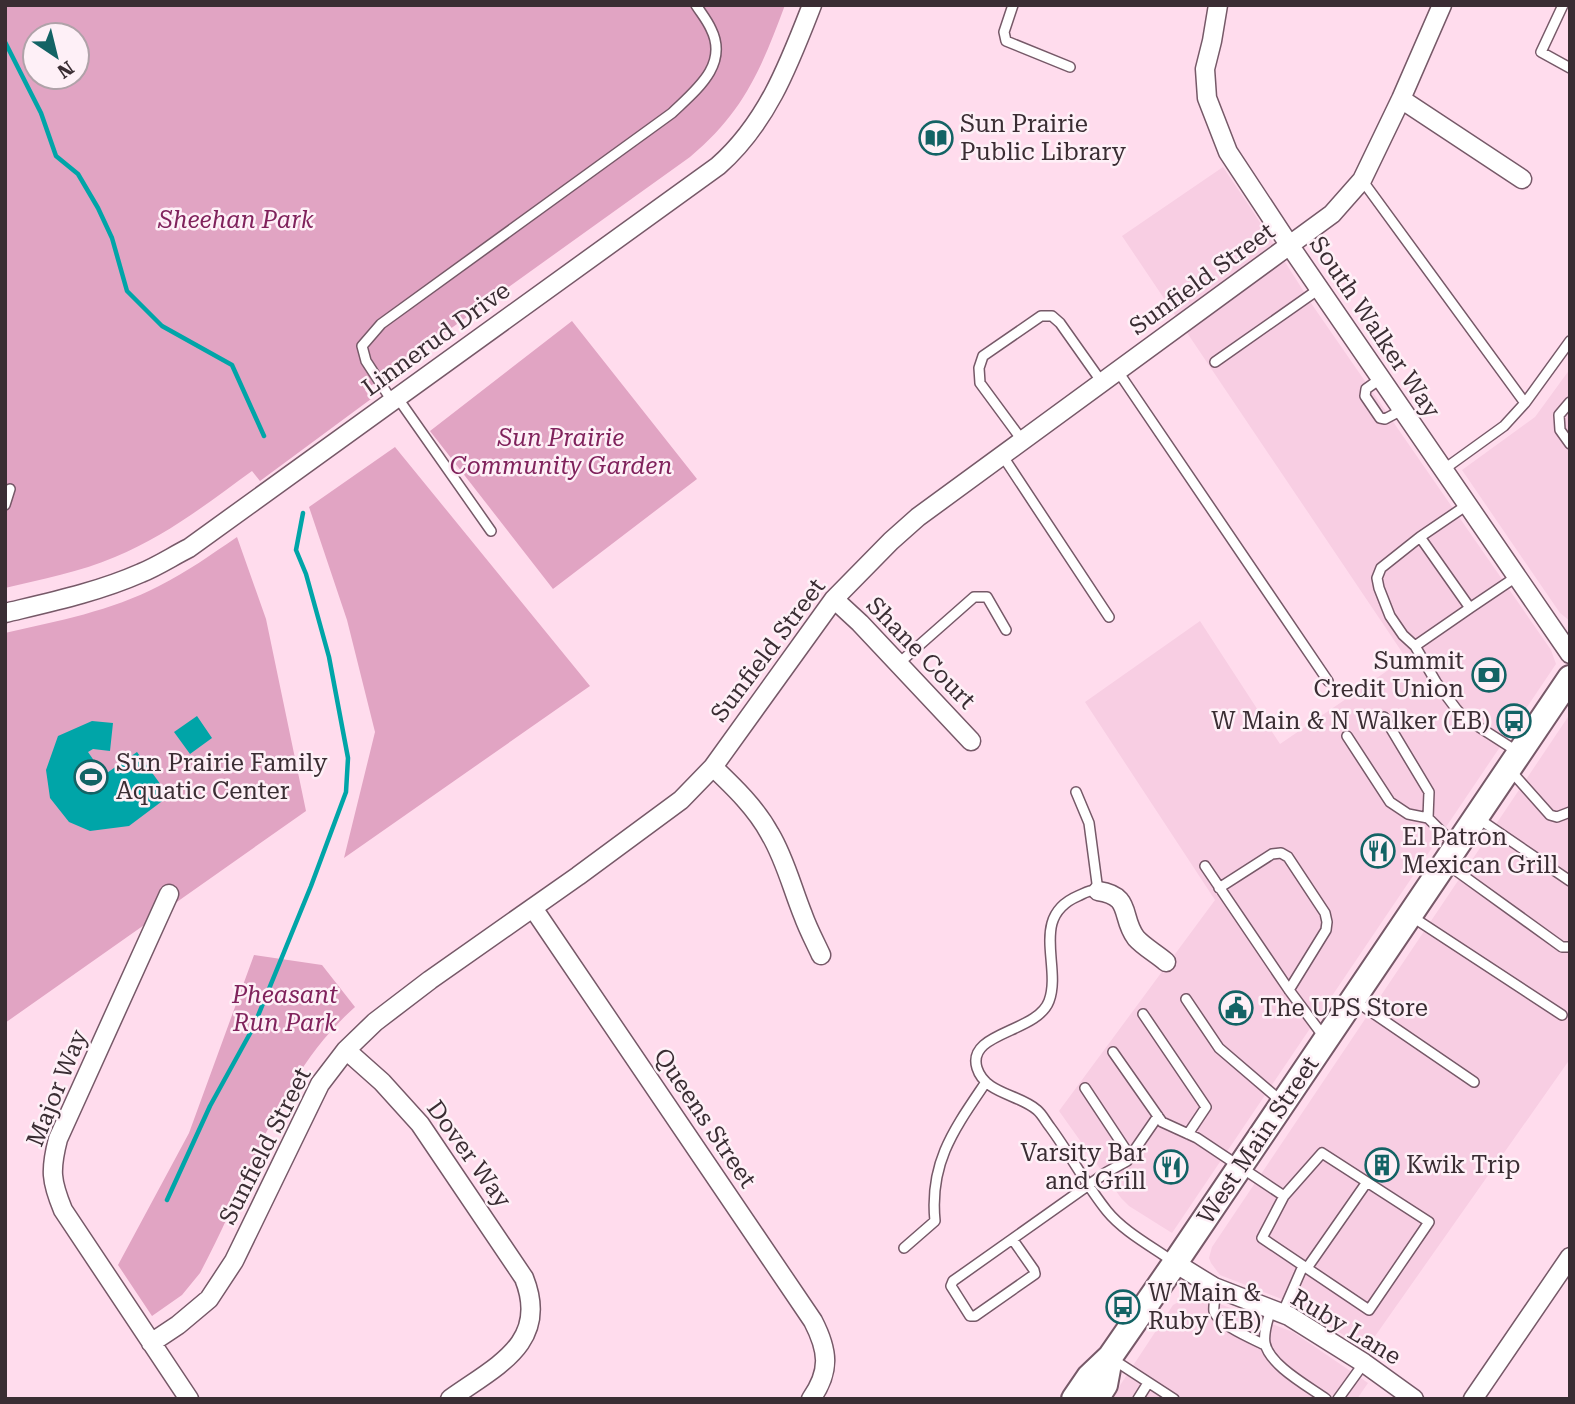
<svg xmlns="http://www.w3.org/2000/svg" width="1575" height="1404" font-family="'Roboto Serif',serif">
  <rect width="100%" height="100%" fill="#ffdced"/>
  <path fill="#f8cee3" d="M1223,167L1252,210L1313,306L1551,650L1556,664L1172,1233L1129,1206L1121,1198L1059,1111L1215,900L1085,702L1200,621L1280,744L1406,658L1122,236Z
    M1570,369V621L1560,613L1462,470L1535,417Z
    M1570,714V1059L1366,1349L1292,1303L1220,1275L1211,1263L1209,1258L1212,1247Z
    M1199,1296L1293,1332L1368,1383L1357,1399H1111L1173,1305L1188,1297Z"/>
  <path fill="#e1a4c3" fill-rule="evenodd" d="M5,5H785C761,69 744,112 690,157L365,390L371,399L260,481L252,471C208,503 166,536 115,557C80,572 42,579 5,588ZM35,35H77V77H35Z
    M572,321L697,479L553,589L430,431Z
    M395,447L590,686L344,858L375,732L347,620L309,507Z
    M237,537L266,619L306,811L5,1023V633C58,621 111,611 159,586C187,572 212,554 237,537Z
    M254,955L322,965L355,1007C276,1077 249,1183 200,1273L182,1295L152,1316L118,1265L189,1133Z"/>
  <path fill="#00a5a8" d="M197,716L212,738L190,754L174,732Z
    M92,721L113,723L110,751L93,749L88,752L104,775L137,752L169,796L129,826L90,831L69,822L50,798L46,770L58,736Z"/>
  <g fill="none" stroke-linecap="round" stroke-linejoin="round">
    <path stroke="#00a5a8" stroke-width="4.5" d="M5,42L41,113L56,156L78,174L98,208L112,238L127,291L162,326L232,365L264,436
      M167,1200L210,1106L253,1028L311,886L346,792L348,758L329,657L306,574L296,550L303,513"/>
    <defs>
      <path id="lane" d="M1013,5L1004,32L1006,41L1070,67
        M1563,5L1541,52L1570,68
        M1362,180L1525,403
        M1215,362L1319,289
        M1117,370L1328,681
        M1380,379L1366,389L1365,396L1380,418L1385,419L1402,410
        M397,397L491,531
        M392,401L366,361L362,346L381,324L672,113C696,90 729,65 711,29C707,20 701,13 696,5
        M1570,402L1559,415L1560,430L1570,444
        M1022,440L980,383L979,368L983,356L1041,316H1052L1060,323L1101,381
        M1002,455L1109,617
        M1443,470L1504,426L1525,403L1570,341
        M5,505L10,489
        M1467,505L1420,537L1470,608L1516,577
        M1420,537L1381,568L1377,578L1379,588L1390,616L1403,635L1415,646L1436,682L1457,710L1465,718L1518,752
        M1415,646L1470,608
        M898,664L974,597H987L1006,630
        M1384,717L1429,792L1428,818L1455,845
        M1347,736L1390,802L1408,814L1428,818
        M1510,770L1550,815L1557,817L1570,812
        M1076,792L1089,823L1098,891C1090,889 1085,893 1078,896C1029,917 1062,966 1049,1001C1037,1033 966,1032 977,1068C985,1094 1019,1094 1037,1110C1042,1114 1046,1122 1050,1127C1070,1154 1086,1185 1107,1211C1124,1232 1153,1247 1175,1263
        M1479,819L1570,881
        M1447,864L1562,947H1570
        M1205,866L1289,990L1324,1037
        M1219,888L1272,854L1281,853L1288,857L1325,913L1327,922L1326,930L1289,990
        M1411,916L1562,1015
        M1186,999L1219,1048L1282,1102
        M1354,1000L1474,1082
        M1143,1014L1206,1107L1188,1134
        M1113,1052L1162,1122L1197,1138L1284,1196L1322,1153L1429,1222L1369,1310L1262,1238L1284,1196
        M1085,1088L1130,1156
        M1013,1240L1034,1270L1035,1274L975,1316H970L951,1286L953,1281L1107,1172L1127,1161L1158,1116
        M904,1248L935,1221C929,1162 955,1128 986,1082
        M1307,1268L1367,1182
        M1218,1288C1216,1295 1213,1304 1214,1311C1217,1324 1253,1339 1265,1345
        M1271,1309C1268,1320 1263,1332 1265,1343C1269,1365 1308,1386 1326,1399
        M1282,1314L1303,1266
        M1114,1360L1174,1399
        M1138,1399L1148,1383
        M1338,1399L1364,1363"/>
      <path id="street" d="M1218,5L1212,41L1205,69L1207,98L1228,152L1290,246L1570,654
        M1401,99L1522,179
        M834,599L860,623L971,741
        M5,613C51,602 98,592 141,573C158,566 173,556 189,548L718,166C767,123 789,64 812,5
        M713,767C734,787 756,808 770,834C785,859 792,888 803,915C808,929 815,942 821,955
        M1098,891C1133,896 1120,917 1136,938C1144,947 1157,954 1166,962
        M169,894L58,1139C50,1170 51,1181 63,1210L189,1399
        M533,908L813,1321C828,1350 831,1371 811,1399
        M346,1050L382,1082L420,1124L524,1278C550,1343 496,1366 450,1399
        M1175,1263L1214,1287L1289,1316L1364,1363L1414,1399
        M151,1343L178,1325L209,1299L234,1261L320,1084L346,1050L375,1022L430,980L578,876L681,800L713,767L834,599L891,541L918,517L1332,214L1362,180L1401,99L1442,5
        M1473,1399L1570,1257"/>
      <path id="secondary" d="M1074,1399L1089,1377L1110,1357L1175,1263L1570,678
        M1096,1399L1105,1385L1110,1358"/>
    </defs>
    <use href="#lane" stroke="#765968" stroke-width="12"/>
    <use href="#street" stroke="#765968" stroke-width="21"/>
    <use href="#secondary" stroke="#765968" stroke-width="28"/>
    <use href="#lane" stroke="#fff" stroke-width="9"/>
    <use href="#street" stroke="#fff" stroke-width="18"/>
    <use href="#secondary" stroke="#fff" stroke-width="24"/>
  </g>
  <defs>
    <symbol id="library-ring" viewBox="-11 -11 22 22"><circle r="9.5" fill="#fef0f7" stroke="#136365" stroke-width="1.5"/><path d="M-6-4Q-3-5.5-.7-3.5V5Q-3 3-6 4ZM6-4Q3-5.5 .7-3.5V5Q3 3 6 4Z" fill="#136365"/></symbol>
    <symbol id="bank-ring" viewBox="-11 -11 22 22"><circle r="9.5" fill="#fef0f7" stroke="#136365" stroke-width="1.5"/><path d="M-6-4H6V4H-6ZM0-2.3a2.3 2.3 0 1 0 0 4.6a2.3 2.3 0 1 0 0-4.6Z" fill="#136365"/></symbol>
    <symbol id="bus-ring" viewBox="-11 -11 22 22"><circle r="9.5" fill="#fef0f7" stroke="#136365" stroke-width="1.5"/><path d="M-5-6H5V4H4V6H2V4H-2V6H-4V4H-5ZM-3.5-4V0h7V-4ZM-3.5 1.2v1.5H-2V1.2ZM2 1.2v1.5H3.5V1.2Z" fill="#136365"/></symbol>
    <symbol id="stadium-ring" viewBox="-11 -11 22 22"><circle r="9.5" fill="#fef0f7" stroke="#136365" stroke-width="1.5"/><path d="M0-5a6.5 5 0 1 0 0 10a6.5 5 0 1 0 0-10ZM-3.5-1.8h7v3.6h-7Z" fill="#136365"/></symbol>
    <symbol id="restaurant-ring" viewBox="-11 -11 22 22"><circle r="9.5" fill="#fef0f7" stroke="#136365" stroke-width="1.5"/><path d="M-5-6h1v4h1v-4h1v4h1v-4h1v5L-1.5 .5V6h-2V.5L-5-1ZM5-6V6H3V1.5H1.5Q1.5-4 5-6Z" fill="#136365"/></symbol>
    <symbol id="civic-ring" viewBox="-11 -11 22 22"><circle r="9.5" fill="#fef0f7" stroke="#136365" stroke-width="1.5"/><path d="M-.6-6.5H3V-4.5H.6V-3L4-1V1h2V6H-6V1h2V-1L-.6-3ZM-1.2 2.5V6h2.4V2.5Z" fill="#136365"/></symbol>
    <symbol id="building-ring" viewBox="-11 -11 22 22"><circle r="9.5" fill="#fef0f7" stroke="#136365" stroke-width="1.5"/><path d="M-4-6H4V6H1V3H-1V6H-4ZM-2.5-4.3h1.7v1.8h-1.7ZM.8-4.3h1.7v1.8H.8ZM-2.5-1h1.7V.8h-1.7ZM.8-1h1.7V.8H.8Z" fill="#136365"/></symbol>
  </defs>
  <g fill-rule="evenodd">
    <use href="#library-ring" x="917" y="119" width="38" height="38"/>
    <use href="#bank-ring" x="1470" y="656" width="38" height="38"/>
    <use href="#bus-ring" x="1495" y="702" width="38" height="38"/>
    <use href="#stadium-ring" x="72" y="758" width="38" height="38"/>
    <use href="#restaurant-ring" x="1359" y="832" width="38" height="38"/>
    <use href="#civic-ring" x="1217" y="989" width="38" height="38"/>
    <use href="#building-ring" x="1363" y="1146" width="38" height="38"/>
    <use href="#restaurant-ring" x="1152" y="1148" width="38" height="38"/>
    <use href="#bus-ring" x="1104" y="1288" width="38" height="38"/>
  </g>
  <g text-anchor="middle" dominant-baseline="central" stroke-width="5" stroke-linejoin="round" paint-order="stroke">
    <g font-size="24" fill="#3a2d33" stroke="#fef0f7" text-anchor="start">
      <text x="960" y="124">Sun Prairie<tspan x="960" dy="28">Public Library</tspan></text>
      <text x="1464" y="661" text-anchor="end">Summit<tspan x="1464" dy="28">Credit Union</tspan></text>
      <text x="1490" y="721" text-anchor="end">W Main &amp; N Walker (EB)</text>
      <text x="116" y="763">Sun Prairie Family<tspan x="116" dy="28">Aquatic Center</tspan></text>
      <text x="1402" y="837">El Patron<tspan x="1402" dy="28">Mexican Grill</tspan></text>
      <text x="1260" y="1008">The UPS Store</text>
      <text x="1146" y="1153" text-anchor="end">Varsity Bar<tspan x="1146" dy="28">and Grill</tspan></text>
      <text x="1406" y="1165">Kwik Trip</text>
      <text x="1148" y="1293">W Main &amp;<tspan x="1148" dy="28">Ruby (EB)</tspan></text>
    </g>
    <g font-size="24" font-style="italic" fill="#80225c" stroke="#fef0f7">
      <text x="236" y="220">Sheehan Park</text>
      <text x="561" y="438">Sun Prairie<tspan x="561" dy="28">Community Garden</tspan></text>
      <text x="285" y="995">Pheasant<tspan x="285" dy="28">Run Park</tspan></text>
    </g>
    <g font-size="24" fill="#3a2d33" stroke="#fef0f7">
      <text transform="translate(1202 279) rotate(-36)">Sunfield Street</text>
      <text transform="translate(1375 327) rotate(56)">South Walker Way</text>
      <text transform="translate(436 339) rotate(-36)">Linnerud Drive</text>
      <text transform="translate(768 650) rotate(-53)">Sunfield Street</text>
      <text transform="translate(921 653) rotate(46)">Shane Court</text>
      <text transform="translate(57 1088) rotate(-68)">Major Way</text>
      <text transform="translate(705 1118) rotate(56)">Queens Street</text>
      <text transform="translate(1258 1140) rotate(-56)">West Main Street</text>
      <text transform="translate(265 1146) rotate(-63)">Sunfield Street</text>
      <text transform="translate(469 1154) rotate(54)">Dover Way</text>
      <text transform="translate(1346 1327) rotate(31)">Ruby Lane</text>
    </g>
  </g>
  <rect width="1575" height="1404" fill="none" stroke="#3a2d33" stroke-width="14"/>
  <g transform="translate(56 56) rotate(145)"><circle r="33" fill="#fef0f7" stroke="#b0a2a9" stroke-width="2"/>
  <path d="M0-5L12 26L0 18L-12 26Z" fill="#136365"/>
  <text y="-10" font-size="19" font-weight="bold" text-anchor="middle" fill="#3a2d33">N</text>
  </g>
</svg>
